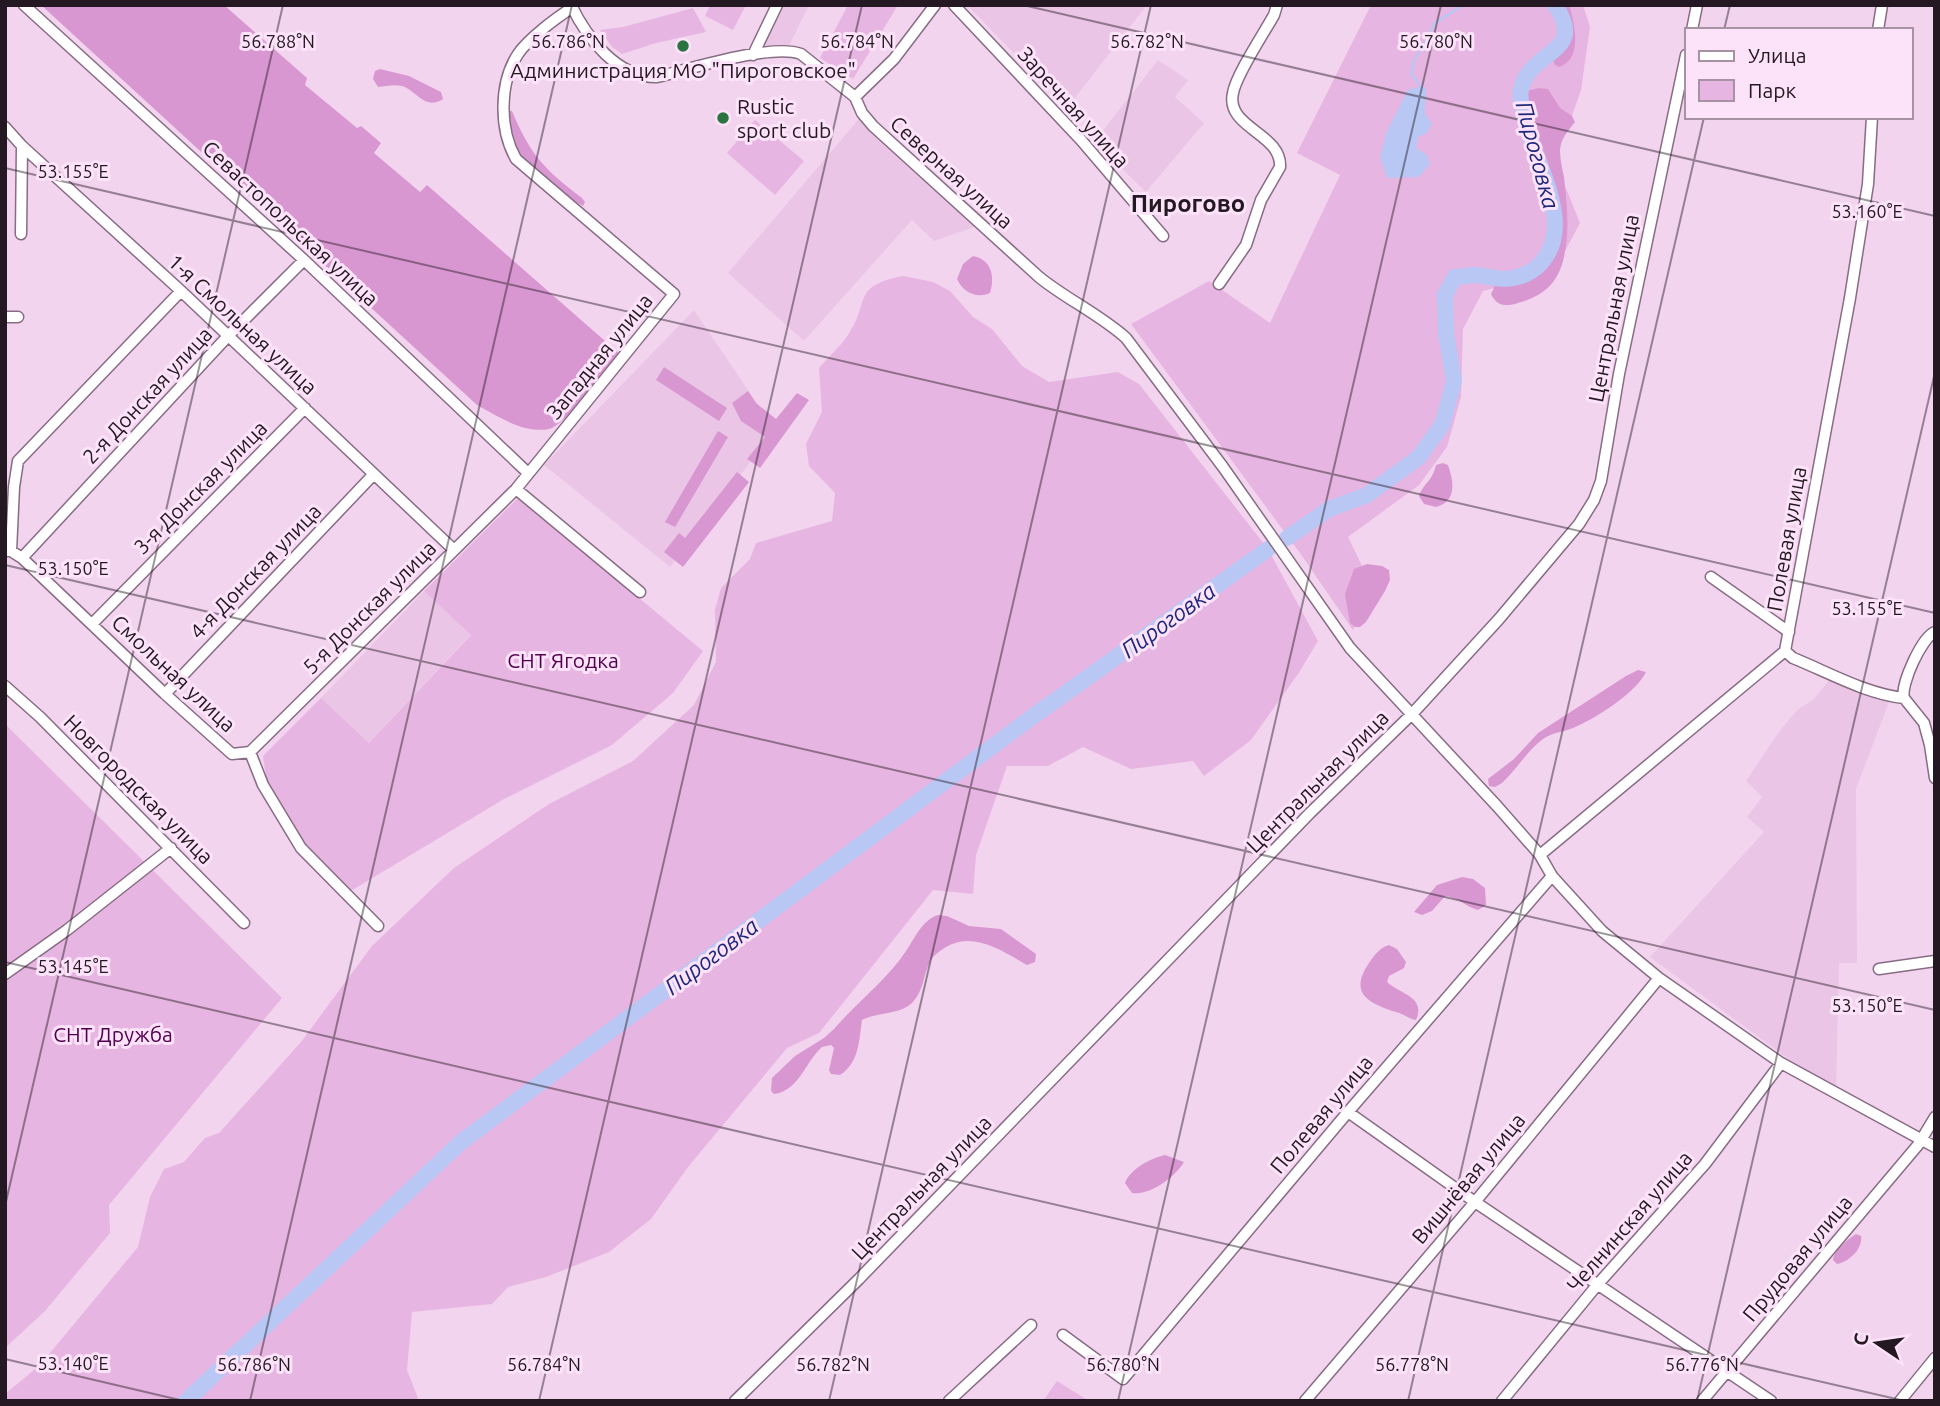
<svg xmlns="http://www.w3.org/2000/svg" width="1940" height="1406" font-family="Ubuntu,sans-serif">
  <rect width="100%" height="100%" fill="#f3d4ef"/>
  <path fill="#ebc5e6" d="M784,5H809L789,46L765,45Z
    M967,5H1147L1067,108Z
    M1158,60L1188,80L1175,97L1204,123L1146,192L1094,142Z
    M863,114L980,225L934,241L912,220L804,341L728,273Z
    M694,310L775,430L670,567L544,465Z
    M424,591L471,634L369,743L321,698Z
    M1831,678L1889,702L1856,789L1857,963H1839L1836,1094L1650,957L1764,832L1747,817L1762,797L1746,781L1778,733L1798,709L1813,700Z"/>
  <path fill="#e7b5e1" d="M710,5H746L733,30L705,16Z
    M848,5H898L853,79L820,58Z
    M1371,5H1583L1590,27L1581,90L1568,127L1550,137L1561,176L1580,223L1554,272L1483,291L1463,329L1461,397L1447,447L1419,485L1348,537L1370,582L1353,630L1300,553L1131,324L1209,281L1270,323L1340,175L1297,153Z
    M693,8L706,32L656,43L622,54L612,47L600,30L623,27Z
    M755,120L804,161L775,195L727,153Z
    M903,276L933,282L950,291L973,317L992,329L1022,366L1049,382L1118,372L1139,384L1268,549L1318,641L1298,674L1251,740L1204,776L1193,761L1131,769L1083,747L1048,766H1007L976,855L973,894L933,890L819,1033L787,1048L688,1167L651,1219L609,1252L546,1277L508,1287L492,1304L412,1312L407,1370L419,1401H5V1394L40,1365L138,1247L150,1197L164,1169L184,1162L205,1138L219,1133L301,1042L372,946L454,868L549,804L633,761L694,705L716,662L715,610L721,588L750,559L756,543L832,521L835,493L809,466L806,444L822,412L819,368C828,357 840,347 848,335C871,301 851,286 903,276Z
    M518,498L703,651L673,693L612,745L504,799L349,892L301,841L267,785L263,756L321,698L369,743L471,635L424,591Z
    M5,724L282,998L109,1205L110,1233L45,1311L5,1348Z
    M1057,1381L1089,1401H1043Z"/>
  <path fill="#d997d1" d="M41,5H224L307,78L305,85L357,128L361,126L381,143L374,153L420,192L427,185L621,355C607,370 566,425 549,429C524,434 497,416 477,405Z
    M1548,5H1569C1575,24 1583,59 1559,67L1555,65L1552,57C1559,31 1570,31 1548,5Z
    M380,69L409,76L441,92L443,99C425,111 416,90 402,86C395,84 385,86 378,87L373,79L375,71Z
    M1538,88L1548,89L1560,108L1572,116L1575,122C1568,131 1561,138 1560,150C1560,159 1562,168 1564,177C1567,205 1570,230 1564,257C1558,284 1543,296 1518,303C1506,307 1496,306 1491,294L1498,279C1511,272 1520,282 1530,278C1536,276 1541,268 1545,262C1574,222 1549,184 1535,144C1532,135 1531,126 1529,117C1526,108 1522,99 1528,91Z
    M508,111H512C531,156 544,169 582,198L585,202L583,206C551,189 502,151 508,111Z
    M973,256C992,260 995,276 990,293C976,299 963,292 957,279L963,264Z
    M664,367L727,408L719,421L656,380Z
    M748,391L756,403L776,419L797,393L809,400L760,468L747,459L765,437L741,421L732,403Z
    M718,431L728,437L675,527L665,522Z
    M1443,463L1448,465C1454,482 1457,501 1436,507L1424,504L1419,496C1424,482 1432,482 1436,465Z
    M737,472L749,482L683,567L664,552L679,533L685,538Z
    M1367,564L1382,566L1389,570L1390,580L1385,591L1366,622L1360,627H1355L1350,623L1345,594L1354,569Z
    M1638,670L1646,672C1636,693 1595,719 1573,728C1563,732 1553,732 1543,739C1527,751 1517,769 1502,783L1495,787L1489,786L1488,779L1514,759L1538,733L1626,676Z
    M1462,877L1473,879L1485,888L1486,905L1478,910C1466,907 1458,897 1445,896L1432,911L1422,915L1414,912L1437,885Z
    M938,915L947,916L969,926L1001,929L1036,954L1035,962L1027,965C1002,951 974,931 946,947C940,951 933,955 930,962C923,975 924,990 913,1002C901,1015 877,1012 862,1020C859,1041 859,1063 840,1075L831,1074L829,1070L834,1048L831,1045L822,1047C805,1062 799,1091 774,1094L771,1091L772,1078L795,1056L824,1038L834,1029C857,1002 887,980 906,951C915,938 922,920 938,915Z
    M1389,945L1397,949L1406,962L1404,968L1389,976L1387,982C1402,995 1426,997 1416,1020C1409,1019 1404,1014 1396,1012C1369,1003 1348,994 1369,963C1374,956 1379,948 1389,945Z
    M1165,1155L1184,1162C1175,1177 1150,1196 1132,1193L1125,1183C1130,1169 1151,1158 1165,1155Z
    M1856,1234L1861,1236C1863,1249 1849,1262 1837,1264L1833,1260C1834,1250 1848,1239 1856,1234Z"/>
  <path fill="#b8c7f4" d="M1421,86L1426,88L1425,114L1432,124L1427,133L1418,137L1416,148L1427,155L1430,164L1419,177L1387,178L1380,157L1387,131L1408,90Z"/>
  <g fill="none" stroke-linecap="round" stroke-linejoin="round">
    <path stroke="#b8c7f4" stroke-width="2.5" d="M1421,86L1411,74L1414,61L1435,23L1463,5"/>
    <path stroke="#b8c7f4" stroke-width="16" d="M1287,538L1329,509L1367,495L1419,457L1442,425L1454,381L1446,333L1445,295L1455,277C1462,277 1469,275 1476,275C1488,276 1502,281 1513,278C1525,276 1533,272 1541,263C1578,222 1530,157 1523,111C1522,105 1519,97 1521,90C1528,49 1589,55 1555,5
      M186,1401L461,1142L1032,717L1268,549"/>
    <defs>
      <path id="minor" d="M24,5L304,260L528,473
        M571,5C587,38 617,78 657,77C690,69 772,43 801,54L855,97L862,113L873,126L1039,277C1066,299 1099,314 1126,338L1223,467L1350,648L1497,806L1540,855L1552,876L1602,931L1659,978L1781,1063L1935,1147
        M954,5L1081,140L1163,236
        M572,8C557,17 528,39 518,54C499,83 499,129 516,159L674,294L516,489L640,592
        M1692,30L1697,5
        M1878,30L1882,5
        M753,55L777,5
        M855,97L894,59L935,5
        M5,127L22,146L181,291L454,550
        M21,234L22,146
        M1219,284L1246,245L1261,200L1280,167C1282,133 1225,128 1233,93C1236,75 1264,33 1274,15L1277,5
        M5,317H18
        M5,551H11L22,558L165,694L232,754L250,752L263,785L301,848L378,926
        M11,551L14,487L18,461L181,291
        M22,558L228,336L304,260
        M1711,577L1789,632
        M92,624L305,408
        M1785,651L1793,658C1828,672 1866,694 1904,698
        M5,686L40,717L244,923
        M165,694L373,475
        M1904,698L1924,723L1930,745L1935,778
        M1904,698C1900,685 1922,637 1935,632
        M250,752L516,489
        M1540,855L1785,651L1850,298L1868,184L1872,117
        M1879,969L1935,961
        M5,974L67,930L171,848
        M1348,1112L1475,1202L1771,1401
        M1063,1335L1123,1379L1348,1112L1552,876
        M735,1401L859,1279L1310,813L1413,713L1499,619L1579,524L1594,500L1601,481L1619,374L1686,55
        M949,1401L1031,1325
        M1305,1401L1475,1202L1659,978
        M1502,1401L1598,1284L1705,1164L1781,1063
        M1702,1401L1918,1145L1935,1117
        M1900,1401L1935,1358"/>
    </defs>
    <use href="#minor" stroke="#886c84" stroke-width="13"/>
    <use href="#minor" stroke="#fff" stroke-width="10"/>
  </g>
  <path fill="none" stroke="#241822" stroke-width="2" stroke-opacity="0.45" d="M1023,5L1935,216M1724,30L1730,5M5,168L1935,613M5,565L1935,1010M5,962L1905,1401M5,1206L283,5M5,1359L184,1401M250,1401L572,5M539,1401L862,5M829,1401L1151,5M1118,1401L1441,5M1408,1401L1704,117M1697,1401L1935,372"/>
  <g fill="#2b7441" stroke="#fde3f9" stroke-width="2.5">
    <circle cx="683" cy="46" r="7"/>
    <circle cx="723" cy="118" r="7"/>
  </g>
  <g text-anchor="middle" dominant-baseline="central" stroke-width="6" stroke-linejoin="round" paint-order="stroke">
    <g font-size="21" fill="#241822" stroke="#fde3f9">
      <text x="683" y="70">Администрация МО "Пироговское"</text>
      <text x="737" y="106" text-anchor="start">Rustic<tspan x="737" dy="24">sport club</tspan></text>
    </g>
    <g font-size="21" fill="#241822" stroke="#fde3f9">
      <text transform="translate(1074 107) rotate(48)">Заречная улица</text>
      <text transform="translate(952 172) rotate(42)">Северная улица</text>
      <text transform="translate(291 223) rotate(43)">Севастопольская улица</text>
      <text transform="translate(1613 308) rotate(-79)">Центральная улица</text>
      <text transform="translate(243 324) rotate(43)">1-я Смольная улица</text>
      <text transform="translate(599 356) rotate(-51)">Западная улица</text>
      <text transform="translate(147 395) rotate(-47)">2-я Донская улица</text>
      <text transform="translate(200 487) rotate(-45)">3-я Донская улица</text>
      <text transform="translate(1786 539) rotate(-80)">Полевая улица</text>
      <text transform="translate(255 571) rotate(-46)">4-я Донская улица</text>
      <text transform="translate(369 607) rotate(-45)">5-я Донская улица</text>
      <text transform="translate(174 673) rotate(43)">Смольная улица</text>
      <text transform="translate(1317 781) rotate(-45)">Центральная улица</text>
      <text transform="translate(139 789) rotate(45)">Новгородская улица</text>
      <text transform="translate(1321 1114) rotate(-50)">Полевая улица</text>
      <text transform="translate(1468 1178) rotate(-50)">Вишнёвая улица</text>
      <text transform="translate(921 1187) rotate(-46)">Центральная улица</text>
      <text transform="translate(1629 1221) rotate(-49)">Челнинская улица</text>
      <text transform="translate(1797 1258) rotate(-50)">Прудовая улица</text>
    </g>
    <g font-size="21" fill="#52004e" stroke="#fde3f9">
      <text x="563" y="660">СНТ Ягодка</text>
      <text x="113" y="1034">СНТ Дружба</text>
    </g>
    <g font-size="23" font-style="italic" fill="#1e297b" stroke="#fde3f9">
      <text transform="translate(1538 155) rotate(75)">Пироговка</text>
      <text transform="translate(1168 620) rotate(-36)">Пироговка</text>
      <text transform="translate(711 956) rotate(-37)">Пироговка</text>
    </g>
    <g font-size="24" font-weight="bold" fill="#241822" stroke="#fde3f9">
      <text x="1188" y="203">Пирогово</text>
    </g>
  </g>
  <g font-size="18" text-anchor="middle" fill="#241822" stroke="#fde3f9" stroke-width="6" stroke-linejoin="round" paint-order="stroke">
    <text x="278" y="48">56.788°N</text>
    <text x="568" y="48">56.786°N</text>
    <text x="857" y="48">56.784°N</text>
    <text x="1147" y="48">56.782°N</text>
    <text x="1436" y="48">56.780°N</text>
    <text x="73" y="178">53.155°E</text>
    <text x="1867" y="218">53.160°E</text>
    <text x="73" y="575">53.150°E</text>
    <text x="1867" y="615">53.155°E</text>
    <text x="73" y="973">53.145°E</text>
    <text x="1867" y="1012">53.150°E</text>
    <text x="73" y="1370">53.140°E</text>
    <text x="254" y="1371">56.786°N</text>
    <text x="544" y="1371">56.784°N</text>
    <text x="833" y="1371">56.782°N</text>
    <text x="1123" y="1371">56.780°N</text>
    <text x="1412" y="1371">56.778°N</text>
    <text x="1702" y="1371">56.776°N</text>
  </g>
  <rect width="1940" height="1406" fill="none" stroke="#241822" stroke-width="14"/>
  <rect x="1685" y="28" width="228" height="91" fill="#fde3f9" stroke="#a692a3" stroke-width="2"/>
  <rect x="1699" y="51" width="35" height="10" fill="#ffffff" stroke="#a692a3" stroke-width="2"/>
  <text x="1748" y="63" font-size="21" fill="#241822">Улица</text>
  <rect x="1699" y="80" width="35" height="21" fill="#e7b5e1" stroke="#a692a3" stroke-width="2"/>
  <text x="1748" y="98" font-size="21" fill="#241822">Парк</text>
  <g transform="translate(1877 1343) rotate(283)" stroke="#fde3f9" stroke-width="5" paint-order="stroke">
  <path d="M0-5L12 26L0 18L-12 26Z" fill="#241822"/>
  <text y="-10" font-size="19" font-weight="bold" text-anchor="middle" fill="#241822">С</text>
  </g>
</svg>
